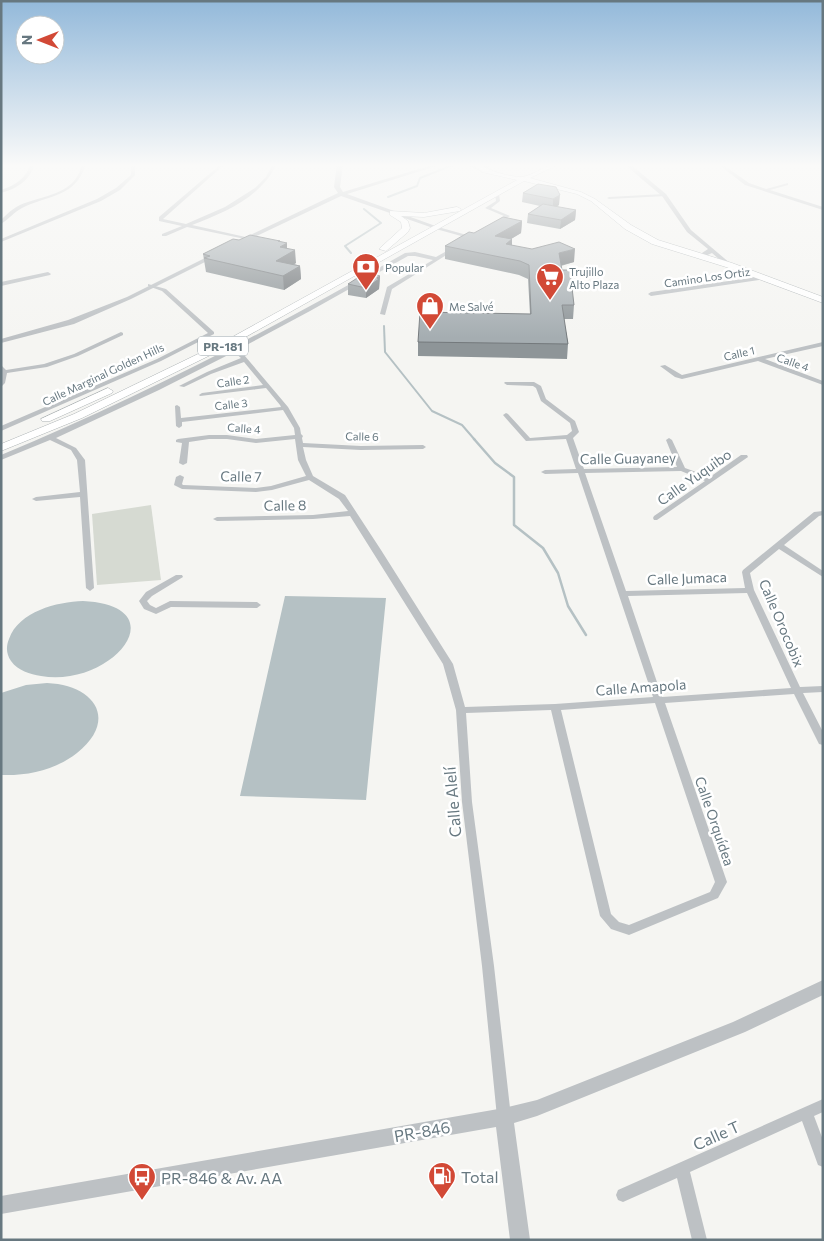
<svg xmlns="http://www.w3.org/2000/svg" width="824" height="1241" font-family="Commissioner,sans-serif">
  <rect width="100%" height="100%" fill="#f5f5f2"/>
  <path fill="#d6dad2" d="M151,505L161,580L97,585L92,514Z"/>
  <path fill="#b5c1c4" d="M285,596L386,598L366,800L240,796Z
    M83,601C179,606 112,688 41,676C30,674 18,671 11,661C6,654 6,646 9,639C19,611 57,602 83,601Z
    M47,683C94,685 119,719 77,753C55,770 28,776 1,775V693L26,685Z"/>
  <g fill="none" stroke-linecap="round" stroke-linejoin="round">
    <path stroke="#b5c1c4" stroke-width="2" d="M388,197L417,186L420,178L453,165L451,164
      M351,253L345,246L381,223L364,209
      M384,326L385,352L432,411L462,425L475,440"/>
    <path stroke="#b5c1c4" stroke-width="2.5" d="M474,439L495,463L514,477V525L543,548L558,573L568,606L586,635"/>
    <defs>
      <path id="primary" d="M473,164H480C488,171 510,177 521,177C534,176 545,164 559,164L530,178L581,192L595,199L631,225L658,240L732,263L823,297V303L726,267L652,244L625,229L591,201L577,194L524,181L233,344L82,418L1,451V444L74,414L227,340L517,180L482,172Z
        M457,207L461,209L460,211L424,217L401,216L408,221L410,228L408,232L386,251L379,249L402,228L401,222L390,215V211L424,213Z
        M108,388L113,391L112,393L50,421H42L41,419Z"/>
    </defs>
    <use href="#primary" stroke="#aeb4b6" stroke-width="1"/>
    <path fill="#bdc1c4" fill-rule="evenodd" d="M31,164H35C29,181 18,188 1,193V190C16,185 25,179 31,164Z
      M82,164H86C75,198 50,194 22,208C14,212 9,219 1,224V220C7,214 12,209 20,205C38,197 68,195 78,175C80,172 81,168 82,164Z
      M131,164H135V175L120,190L101,201L1,242V239L97,199L116,188L131,175Z
      M221,164H225L163,219L186,224L225,207L255,188L266,177L273,164H277C260,198 225,212 192,225L250,238V240L187,227L166,236H162V234L182,226L159,221V217Z
      M718,164H722L749,183L766,189L788,183V185L770,190L823,207V210L745,185Z
      M497,193L499,194L500,201L491,208L510,216L497,224H495V222L504,216L485,208L496,201L495,194Z
      M664,194L666,196L609,199L607,198L609,197Z
      M438,227L474,237V238L472,239L436,229V228Z
      M452,248L456,249L392,289L385,315L380,314L387,287L433,260L415,256H408L310,311L239,349L288,407L300,428L301,434L303,436L302,438L303,443L361,446L423,445L426,447L423,449L361,450L303,447L306,460L313,476L345,495L381,550L453,664L465,707L555,704L653,697L578,473L545,474L541,472L545,470L576,469L566,439L526,441L503,415L506,413L508,414L530,438L567,435L572,431L570,423L541,401L536,388L533,386L507,385L504,383L505,382H534L541,386L546,399L575,421L579,432L573,438L584,469L677,467L666,440L669,438L672,440L685,468L710,477L741,455H747L748,457L657,520H654L653,518L654,516L705,481L681,471L585,473L626,591L745,588L742,572L743,570L814,512L823,511V515L819,516L784,545L823,571V577L779,549L750,573L754,590L800,687L823,686V692L803,693L823,732V745L819,744L794,694L665,703L727,882L718,898L629,935L611,929L600,916L551,710L466,713L472,802L494,966L511,1117L509,1122L504,1124L499,1122L497,1117L482,966L462,802L456,710L443,664L350,516L313,519L217,521L213,519L217,517L313,515L348,511L339,499L309,480L272,490L256,492L182,489L174,485L176,477L180,475L184,477L182,484L183,485L256,488L271,486L306,476L298,460L295,439L256,443L227,439H209L189,442L187,463L183,465L179,463L182,443L176,442V440L178,439L209,435H227L256,439L295,435L294,428L283,410L182,422V426L179,428L176,426L175,406L177,405L180,407L181,418L281,407L280,405L266,388L200,396L199,395L202,393L263,385L244,362L211,374L184,387L179,386L207,372L241,358L234,352L159,390L56,438L76,448L85,460L94,588L90,591L86,588L80,497L36,501L32,499L36,497L80,492L77,460L71,450L50,440L1,460V455C141,397 274,328 405,253L415,252L436,257ZM747,593L791,688L662,697L628,596ZM655,703L715,882L710,892L629,925L619,922L611,914L561,710Z
      M48,272L51,274L50,275L1,286V282Z
      M764,276L767,278L766,279L651,296L648,294L651,292Z
      M148,284L166,289L214,332V334L161,361L1,431V426L157,359L208,333L162,291L148,286Z
      M121,332L123,333V335L78,356L47,367L7,373L5,383L1,387V365L6,370L44,364L74,354Z
      M823,342V346L765,359L823,381V385L758,361L682,379L675,377L660,366L665,365L682,375Z
      M176,575H182L183,577L152,596L147,601L150,605L156,608L170,601L257,602L261,605L257,608L171,607L156,614L144,609L139,601L146,592Z
      M823,1099V1112L814,1116L823,1140V1167L818,1165L802,1121L690,1172L707,1240H692L677,1178L623,1202L618,1200L616,1195L618,1190Z"/>
    <path fill="#bdc1c4" fill-rule="evenodd" d="M337,164H343L340,187L343,192L435,164H443L347,194L441,228L436,229L341,196L244,242H240V240L338,193L334,187Z
      M465,164H472L482,168L483,164H491L484,173Z
      M624,164H630L666,194L691,230L731,264V266H727L712,253L703,257H699V255L708,249L687,232L662,196Z
      M217,252L219,253V255L131,299L74,324L1,343V339L68,320L127,297Z
      M823,980V995L745,1032L537,1116L514,1123L530,1240H510L496,1127L1,1214V1196L504,1108L537,1100L733,1022Z"/>
    <use href="#primary" fill="#fff" fill-rule="evenodd"/>
  </g>
  <path fill="#8e9598" d="M538,184L559,205L556,207L576,210L575,220L560,229L527,223L528,214L540,206L522,202L523,193Z
    M522,221L521,233L511,239L512,245L574,262L561,266L562,270L574,305L573,319H564L568,344L567,359L418,356V342L530,314L528,279L519,275L445,259V246L474,233Z
    M280,242L287,248L296,263L294,264L300,266L301,279L284,290L206,272L203,254Z
    M380,276L379,289L366,298L348,295V284Z"/>
  <path fill="#74797c" d="M560,195L559,205L553,208V199Z
    M576,210L575,220L560,229L561,220Z
    M522,221L521,233L494,249L495,236Z
    M512,239V252L506,244Z
    M278,241H280V247L287,243V254L295,250L296,263L277,274L276,261Z
    M575,249L574,262L558,266L559,253Z
    M300,266L301,279L284,290L283,276Z
    M380,276L379,289L366,298V288Z"/>
  <path fill="#a5adb1" stroke="#74797c" d="M538,184L556,187L560,195L553,199L523,193Z
    M543,204L576,210L561,220L528,214Z
    M503,217L522,221L495,236L512,239L506,244L532,249L559,242L575,249L559,253L562,270H570L574,305H562L568,344L418,342L420,312L531,314L529,265L520,261L445,246L469,232L474,233Z
    M250,235L280,241H278L287,243L280,247L295,250L276,261L300,266L283,276L204,258L210,256L203,254L233,239L239,240Z
    M365,273L380,276L377,278L379,279L366,288L348,284Z"/>
  <linearGradient id="sky" x2="0" y2="1"><stop stop-color="#93b9da"/><stop offset="0.49" stop-color="#fafaf9"/><stop offset="1" stop-color="#fafaf9" stop-opacity="0"/></linearGradient>
  <rect width="824" height="338" fill="url(#sky)"/>
  <defs>
    <symbol id="bank-pin" viewBox="-11 -11 22 30"><path d="M0 17L-7.5 6A9.5 9.5 0 1 1 7.5 6Z" fill="#d24936" stroke="#fff"/><path d="M-6-4H6V4H-6ZM0-2.3a2.3 2.3 0 1 0 0 4.6a2.3 2.3 0 1 0 0-4.6Z" fill="#fff"/></symbol>
    <symbol id="supermarket-pin" viewBox="-11 -11 22 30"><path d="M0 17L-7.5 6A9.5 9.5 0 1 1 7.5 6Z" fill="#d24936" stroke="#fff"/><path d="M-6-5.5h2.5l.6 2H6L4.5 2H-2.5L-4.4-4H-6ZM-1.5 3.2a1.3 1.3 0 1 0 .1 0ZM3 3.2a1.3 1.3 0 1 0 .1 0Z" fill="#fff"/></symbol>
    <symbol id="shop-pin" viewBox="-11 -11 22 30"><path d="M0 17L-7.5 6A9.5 9.5 0 1 1 7.5 6Z" fill="#d24936" stroke="#fff"/><path d="M-5-2.5h2.3a2.7 3.5 0 0 1 5.4 0H5L5.5 6h-11ZM-1.5-2.5h3a1.5 2.3 0 0 0-3 0Z" fill="#fff"/></symbol>
    <symbol id="fuel-pin" viewBox="-11 -11 22 30"><path d="M0 17L-7.5 6A9.5 9.5 0 1 1 7.5 6Z" fill="#d24936" stroke="#fff"/><path d="M-5.5-6h7V0h2V4h1.3V-2.5L3-4.5l.8-.8L6-3V5H2.5V1h-1V6h-7ZM-4.2-4.7v3.2H.2V-4.7Z" fill="#fff"/></symbol>
    <symbol id="bus-pin" viewBox="-11 -11 22 30"><path d="M0 17L-7.5 6A9.5 9.5 0 1 1 7.5 6Z" fill="#d24936" stroke="#fff"/><path d="M-5-6H5V4H4V6H2V4H-2V6H-4V4H-5ZM-3.5-4V0h7V-4ZM-3.5 1.2v1.5H-2V1.2ZM2 1.2v1.5H3.5V1.2Z" fill="#fff"/></symbol>
  </defs>
  <g fill-rule="evenodd">
    <use href="#bank-pin" x="350" y="251" width="32" height="43"/>
    <use href="#supermarket-pin" x="534" y="261" width="32" height="43"/>
    <use href="#shop-pin" x="414" y="290" width="32" height="43"/>
    <use href="#fuel-pin" x="426" y="1160" width="32" height="43"/>
    <use href="#bus-pin" x="126" y="1161" width="32" height="43"/>
  </g>
  <g text-anchor="middle" dominant-baseline="central" stroke-width="5" stroke-linejoin="round" paint-order="stroke">
    <g font-size="11" fill="#677880" stroke="#fff" text-anchor="start">
      <text x="385" y="267">Popular</text>
      <text x="569" y="271">Trujillo<tspan x="569" dy="13">Alto Plaza</tspan></text>
      <text x="449" y="306">Me Salvé</text>
    </g>
    <g font-size="11" fill="#677880" stroke="#fff">
      <text transform="translate(707 277) rotate(-8)">Camino Los Ortiz</text>
      <text transform="translate(739 353) rotate(-13)">Calle 1</text>
      <text transform="translate(793 362) rotate(19)">Calle 4</text>
      <text transform="translate(103 374) rotate(-25)">Calle Marginal Golden Hills</text>
      <text transform="translate(233 381) rotate(-8)">Calle 2</text>
      <text transform="translate(231 404) rotate(-6)">Calle 3</text>
      <text transform="translate(244 428) rotate(4)">Calle 4</text>
      <text transform="translate(362 436) rotate(1)">Calle 6</text>
    </g>
    <rect fill="#fff" stroke="#95a0a6" stroke-width="1" x="198" y="336.5" width="50" height="19" rx="4"/>
    <g font-size="12" font-weight="bold" fill="#677880">
      <text x="223" y="346">PR-181</text>
    </g>
    <g font-size="14" fill="#677880" stroke="#fff">
      <text transform="translate(628 458) rotate(-1)">Calle Guayaney</text>
      <text transform="translate(241 476) rotate(1)">Calle 7</text>
      <text transform="translate(694 477) rotate(-35)">Calle Yuquibo</text>
      <text transform="translate(285 505) rotate(-1)">Calle 8</text>
      <text transform="translate(687 578) rotate(-2)">Calle Jumaca</text>
      <text transform="translate(782 623) rotate(67)">Calle Orocobix</text>
      <text transform="translate(641 687) rotate(-4)">Calle Amapola</text>
      <text transform="translate(715 821) rotate(71)">Calle Orquídea</text>
    </g>
    <g font-size="16" fill="#677880" stroke="#fff">
      <text transform="translate(452 802) rotate(-95)">Calle Alelí</text>
      <text transform="translate(422 1131) rotate(-10)">PR-846</text>
      <text transform="translate(716 1135) rotate(-24)">Calle T</text>
    </g>
    <g font-size="16" fill="#677880" stroke="#fff" text-anchor="start">
      <text x="461" y="1176">Total</text>
      <text x="161" y="1177">PR-846 &amp; Av. AA</text>
    </g>
  </g>
  <rect width="824" height="1241" fill="none" stroke="#677880" stroke-width="5"/>
  <g transform="translate(40 40) rotate(270)"><circle r="24" fill="#ffffff" stroke="#c2c9cc"/>
  <path d="M0-4L9 19L0 12L-9 19Z" fill="#d24936"/>
  <text y="-8" font-size="14" font-weight="bold" text-anchor="middle" fill="#677880">N</text>
  </g>
</svg>
